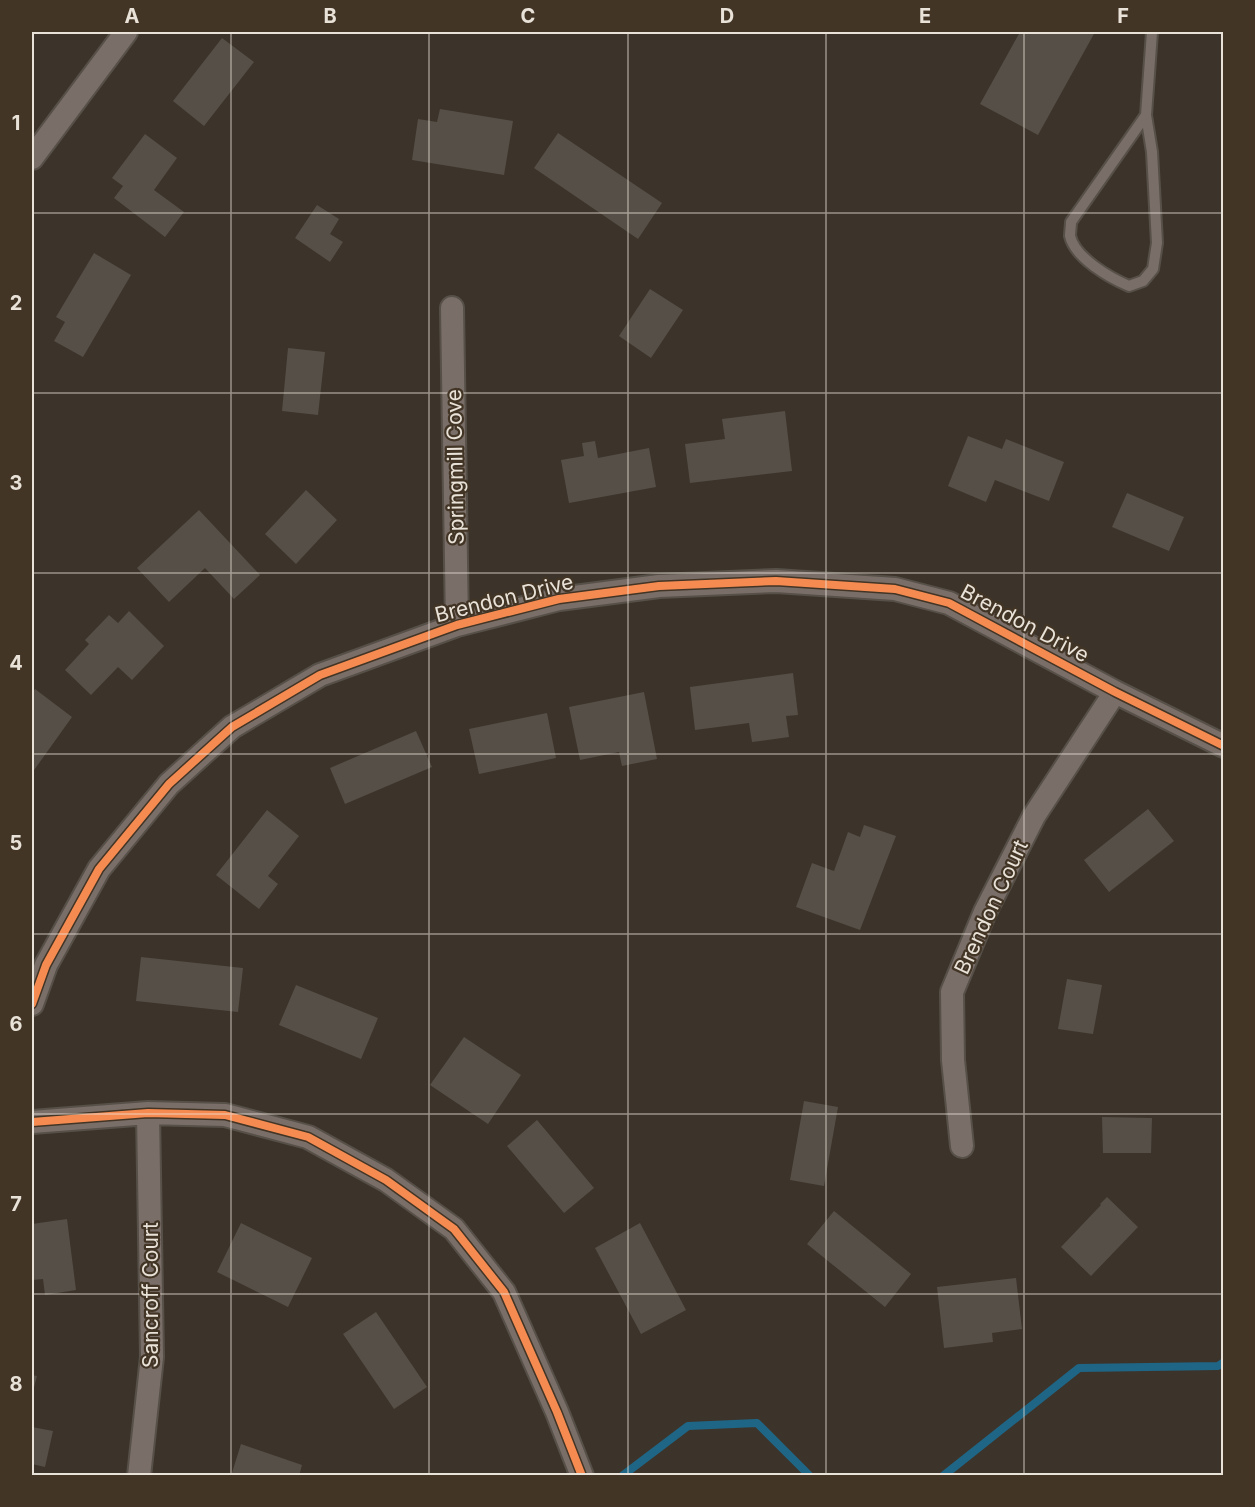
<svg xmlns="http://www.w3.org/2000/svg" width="1255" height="1507" font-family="Inter,sans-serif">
  <rect width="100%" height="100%" fill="#3c342b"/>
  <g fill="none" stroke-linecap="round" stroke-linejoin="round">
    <path stroke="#1f6686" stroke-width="8" d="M622,1476L688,1426L757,1423L810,1476
      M943,1476L1079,1368L1218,1366L1224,1362"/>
  </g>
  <path fill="#554f47" d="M1020,32H1095L1038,135L980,104Z
    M222,38L254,62L204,126L173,101Z
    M440,109L513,121L504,175L412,160L418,119L437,122Z
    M558,133L662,203L638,239L534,168Z
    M145,134L177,158L154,190L184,212L165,237L114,198L123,186L112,178Z
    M317,205L339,219L330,234L343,242L330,262L295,238Z
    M94,253L131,275L83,357L54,341L65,322L56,317Z
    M650,289L683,310L651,358L619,336Z
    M288,348L325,352L318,415L282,411Z
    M785,411L792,471L690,483L685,444L725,439L722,419Z
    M968,436L1002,449L1006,439L1064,462L1049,501L995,480L986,502L948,486Z
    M595,441L598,458L649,448L656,487L569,503L561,460L584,456L582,443Z
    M306,490L337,520L296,564L265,534Z
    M1127,493L1184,517L1169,551L1112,527Z
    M199,510L260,575L234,599L205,568L169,602L137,568Z
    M129,611L164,646L132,680L118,667L91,695L65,670L89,644L85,640L109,615L118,623Z
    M793,673L798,715L786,716L789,737L752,742L749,723L695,730L690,687Z
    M35,689L72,717L32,773V694Z
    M644,692L657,759L622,766L619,752L580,760L569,707Z
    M547,713L556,758L479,774L469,729Z
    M416,731L432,767L345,804L330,768Z
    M1148,809L1174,841L1109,892L1084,860Z
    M267,810L299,836L268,876L278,884L259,909L216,875Z
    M864,825L896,836L860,930L796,907L812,863L834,871L848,832L860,837Z
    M141,957L243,968L238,1012L136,1001Z
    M1067,979L1102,985L1093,1034L1058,1029Z
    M296,985L378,1018L361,1059L279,1025Z
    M464,1037L521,1075L488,1124L430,1085Z
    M804,1101L838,1107L824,1186L790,1180Z
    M1102,1117L1152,1118L1151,1153H1103Z
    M537,1120L594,1188L564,1213L507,1146Z
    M1107,1197L1138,1227L1091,1276L1061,1247L1101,1205L1100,1204Z
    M834,1211L911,1274L885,1307L807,1244Z
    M67,1219L76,1290L45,1295L43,1279L32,1280V1224Z
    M241,1223L312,1258L288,1307L217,1272Z
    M640,1223L686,1310L641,1334L595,1248Z
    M1016,1278L1022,1329L992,1333L993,1342L944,1348L937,1287Z
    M376,1312L427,1387L394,1409L343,1334Z
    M32,1375L37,1376L32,1395Z
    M32,1427L53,1431L45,1467L32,1464Z
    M241,1444L302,1465L299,1476H231Z"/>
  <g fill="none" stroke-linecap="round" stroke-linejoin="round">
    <defs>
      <path id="lane" d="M1146,115L1071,222C1071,226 1070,232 1070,236C1075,258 1110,278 1129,286L1143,281L1153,269L1157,243L1152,152L1146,115L1152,32"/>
      <path id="street" d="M32,158L126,32
        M452,308L457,625
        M32,1004L46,965L99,869L169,784L232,727L320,675L457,625L559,599L659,586L776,581L895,589L949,603L1115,692L1224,746
        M32,1122L148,1113L225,1115L308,1137L386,1180L454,1229L504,1292L557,1412L582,1476
        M962,1146L953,1060L952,992L985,912L1034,816L1115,692
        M139,1476L152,1357L148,1113"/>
    </defs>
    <use href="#lane" stroke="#565048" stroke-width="14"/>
    <use href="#street" stroke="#565048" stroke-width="26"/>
    <use href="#lane" stroke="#7a6e69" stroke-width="10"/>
    <use href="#street" stroke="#7a6e69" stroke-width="22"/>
    <defs>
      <path id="cycleway" d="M32,1004L46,965L99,869L169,784L232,727L320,675L457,625L559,599L659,586L776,581L895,589L949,603L1115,692L1224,746
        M32,1122L148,1113L225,1115L308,1137L386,1180L454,1229L504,1292L557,1412L582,1476"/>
    </defs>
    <use href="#cycleway" stroke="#423525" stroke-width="11"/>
    <use href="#cycleway" stroke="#f68b52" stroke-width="8"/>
  </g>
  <path fill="none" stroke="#e9e2d8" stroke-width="1.5" stroke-opacity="0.55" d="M231,32V1476M429,32V1476M628,32V1476M826,32V1476M1024,32V1476M32,213H1224M32,393H1224M32,573H1224M32,754H1224M32,934H1224M32,1114H1224M32,1294H1224"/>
  <g text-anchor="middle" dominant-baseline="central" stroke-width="4.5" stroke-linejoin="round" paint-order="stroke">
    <g font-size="21" fill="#e9e2d8" stroke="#423525">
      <text transform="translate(455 467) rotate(-91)">Springmill Cove</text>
      <text transform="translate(504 598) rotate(-14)">Brendon Drive</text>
      <text transform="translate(1025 623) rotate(28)">Brendon Drive</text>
      <text transform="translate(991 907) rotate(-65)">Brendon Court</text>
      <text transform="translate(150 1295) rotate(-90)">Sancroff Court</text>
    </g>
  </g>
  <rect width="1255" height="1507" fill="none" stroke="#423525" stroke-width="66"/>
  <rect x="33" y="33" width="1189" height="1441" fill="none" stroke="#e9e2d8" stroke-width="2"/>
  <g font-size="20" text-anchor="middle" font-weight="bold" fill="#e9e2d8">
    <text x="132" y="23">A</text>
    <text x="330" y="23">B</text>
    <text x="528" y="23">C</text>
    <text x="727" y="23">D</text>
    <text x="925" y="23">E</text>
    <text x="1123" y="23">F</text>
    <text x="16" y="130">1</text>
    <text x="16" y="310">2</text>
    <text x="16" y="490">3</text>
    <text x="16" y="670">4</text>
    <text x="16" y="850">5</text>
    <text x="16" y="1031">6</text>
    <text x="16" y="1211">7</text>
    <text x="16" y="1391">8</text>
  </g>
</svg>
